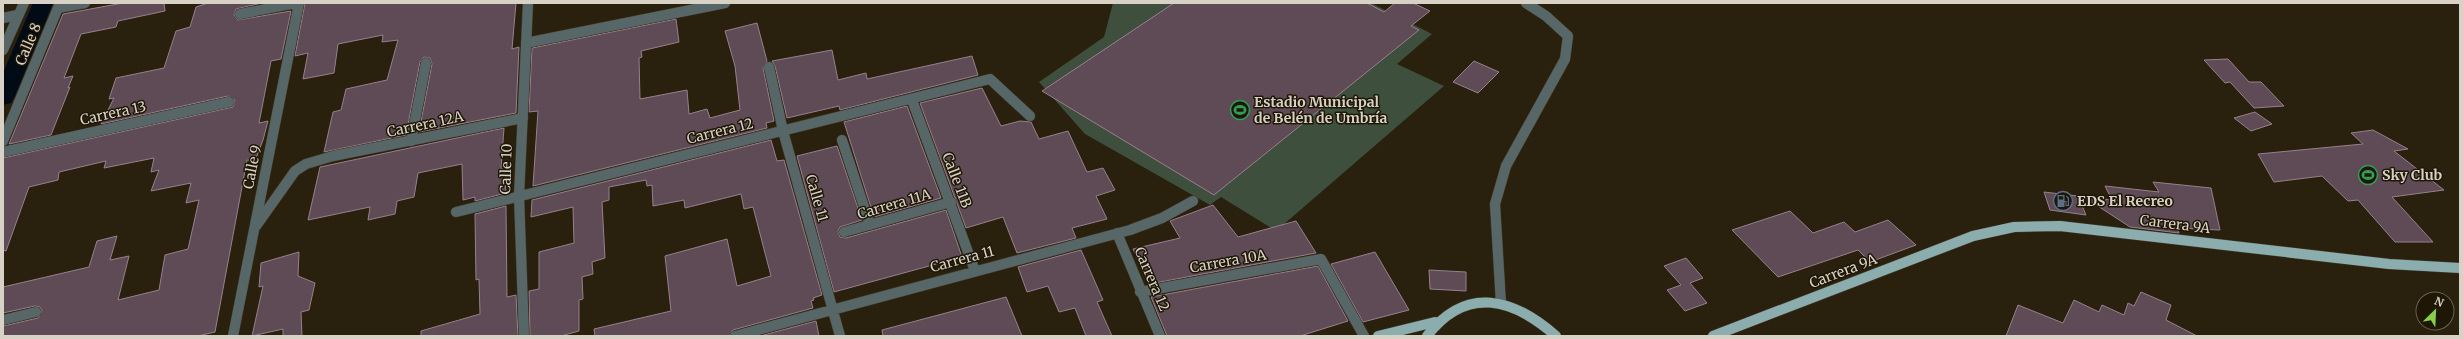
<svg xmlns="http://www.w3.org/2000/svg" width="2463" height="339" font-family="Merriweather,serif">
  <rect width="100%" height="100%" fill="#29200e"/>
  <path fill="#3e4f3d" d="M1113,3H1371L1432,34L1397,64L1444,86L1276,231L1221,197L1210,205L1085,134L1039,82L1104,37Z"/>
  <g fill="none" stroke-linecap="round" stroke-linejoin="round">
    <path fill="#000b16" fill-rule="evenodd" d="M33,3H53L14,98L11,103L3,105V73Z"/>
  </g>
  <path fill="#5f4b56" stroke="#97808c" d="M123,3H164L165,11L118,21L116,27L81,34L64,78L73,76L68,88L70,87L51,135L9,144L63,14Z
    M208,3H262L236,9L234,15L238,20L291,11L281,59L271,61L259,123L268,121L263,140L255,161L247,160L215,332L198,336H3V326L38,318L42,311L40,307L35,306L3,313V287L89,267L97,241L117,236L110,260L129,256L118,300L159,290L165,255L188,249L199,200L186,203L191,183L151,191L159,170L151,172L154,158L104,168L106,161L59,172L58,180L29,187L6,251L3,250V158L233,107L235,100L228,96L101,124L114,98L109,99L116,78L164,68L176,31L190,27L196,7Z
    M305,3H516L512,49L519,47L516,113L419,132L432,64L430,58L424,57L420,62L406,135L324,152L333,112L341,110L346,89L387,80L398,40L382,42L383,35L338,44L334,73L303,79L308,53L295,56Z
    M1174,3H1367L1384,12L1395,3H1413L1430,11L1411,26L1419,30L1214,195L1042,91Z
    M676,19L679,42L641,51L642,57L639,58L640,99L687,90L689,114L707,109L710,118L740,110L735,66L725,31L757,23L767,61L763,68L774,121L766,123L767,128L533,186L538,111L529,112L532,48Z
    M832,50L838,80L866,73L867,79L972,56L978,75L840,110L839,106L787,118L775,66L772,61Z
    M2228,59L2249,82H2261L2284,106L2254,108L2230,82L2225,83L2204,60Z
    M1474,61L1499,72L1478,93L1453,82Z
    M982,88L1001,126L1020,121L1031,122L1039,139L1068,131L1087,172L1103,168L1115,190L1096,196L1107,219L1072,228L1076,238L1017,253L1003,217L966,228L920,103Z
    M907,106L941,198L874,217L844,122Z
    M2255,112L2272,124L2251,131L2234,118Z
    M504,128L501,169H504L506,193L475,201V197L463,200L462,164L418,173L414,197L397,201L395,214L368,220L370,207L308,220L320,167Z
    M2373,130L2408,149L2394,151L2444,190L2392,197L2433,242H2395L2358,200L2348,201L2322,176L2274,182L2258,154L2363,144L2351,133Z
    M771,140L777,161L784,160L822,295L813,298L814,300L811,301L813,308L733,330L729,336H595L594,329L671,311L665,256L727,239L737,286L771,276L753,207L744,209L741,194L685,208L684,200L653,206L652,185L647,186L646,180L609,187V200L602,202L605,258L592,262L593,274L582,277L583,299L579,300V331L561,336H530L529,291L539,289V252L574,243L573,207L531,217L532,200Z
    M837,146L862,220L840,227L838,231L840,237L846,238L946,210L962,257L834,292L797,156Z
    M2153,182L2211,188L2220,230L2177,228L2179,233L2130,227L2084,197L2112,200L2105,186L2159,192Z
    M2044,192L2078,196L2086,215L2050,210Z
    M1213,205L1238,237L1296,221L1316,253L1149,284L1133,249L1180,238L1170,221Z
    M506,206L507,297L516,295L518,336H421V331L480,314L479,279L476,280L475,214Z
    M1790,211L1813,233L1844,222L1855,232L1888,220L1916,245L1870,262L1858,250L1778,277L1732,230Z
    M1081,250L1103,300L1097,302L1112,336H1086L1075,308L1059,312L1048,286L1027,292L1018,267Z
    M299,252L298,276L315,283L309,310L301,312L302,336H283V329L252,336L263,286L259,287L261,263Z
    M1375,252L1409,310L1363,322L1331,264Z
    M1686,258L1703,278L1690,283L1707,303L1685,311L1667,290L1681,285L1664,266Z
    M1318,266L1348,321L1300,336H1167L1151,297Z
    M1429,270L1466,272V291L1430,289Z
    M2141,292L2171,305L2166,320L2197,336H2006L2018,305L2063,323L2074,300L2099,312L2102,305L2124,315L2128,303L2134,306Z
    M1006,297L1022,336H883L882,330Z
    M816,321L819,336H760Z"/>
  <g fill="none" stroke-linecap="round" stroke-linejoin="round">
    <defs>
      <path id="minor" d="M58,8L85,3
        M240,14L296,3
        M3,18L18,15
        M526,43L725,3
        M3,50L24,3
        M769,67L783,131L840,336
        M912,100L975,271
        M842,140L870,225
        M3,141L60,3
        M411,141L426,63
        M3,152L229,102
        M456,212L990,79L1030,116
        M256,226L295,171L306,164L333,156L523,118
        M844,232L951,202
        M1117,233L1160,336
        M1140,292L1321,259L1364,336
        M1501,304L1495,204L1506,166L1565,59L1568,36L1546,16L1526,3
        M3,320L36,312
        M233,336L299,3
        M524,336L519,196L528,3
        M735,336L1130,230L1162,218L1193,201"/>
      <path id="major" d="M1378,336L1435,322
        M1427,336C1466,285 1513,298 1556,336
        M1713,336L1973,236L2014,227L2060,226L2389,264L2460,268"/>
    </defs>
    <use href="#minor" stroke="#453c2b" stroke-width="11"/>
    <use href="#major" stroke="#453c2b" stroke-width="11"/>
    <use href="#minor" stroke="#576767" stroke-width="10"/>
    <use href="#major" stroke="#8badae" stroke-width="10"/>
  </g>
  <defs>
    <symbol id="stadium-ring" viewBox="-11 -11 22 22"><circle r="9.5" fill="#1f1705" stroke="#2e9e5b" stroke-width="1.5"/><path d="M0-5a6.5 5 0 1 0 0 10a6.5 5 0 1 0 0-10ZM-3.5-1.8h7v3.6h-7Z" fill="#2e9e5b"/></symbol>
    <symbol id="fuel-ring" viewBox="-11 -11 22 22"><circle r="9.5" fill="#1f1705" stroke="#5c6f8a" stroke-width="1.5"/><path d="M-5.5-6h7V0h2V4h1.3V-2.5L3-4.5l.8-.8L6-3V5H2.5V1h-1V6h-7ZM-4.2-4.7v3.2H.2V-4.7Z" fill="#5c6f8a"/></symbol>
  </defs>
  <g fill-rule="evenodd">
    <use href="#stadium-ring" x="1229" y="99" width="22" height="22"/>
    <use href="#stadium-ring" x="2357" y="164" width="22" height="22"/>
    <use href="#fuel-ring" x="2052" y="190" width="22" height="22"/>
  </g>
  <g text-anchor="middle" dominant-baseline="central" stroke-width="3" stroke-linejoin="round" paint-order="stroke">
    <g font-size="14" fill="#d7d1c6" stroke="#1f1705">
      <text transform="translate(28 44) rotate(-67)">Calle 8</text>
      <text transform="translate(113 113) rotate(-12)">Carrera 13</text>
      <text transform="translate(425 124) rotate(-12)">Carrera 12A</text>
      <text transform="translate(720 131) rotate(-14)">Carrera 12</text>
      <text transform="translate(252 167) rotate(-79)">Calle 9</text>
      <text transform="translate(506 169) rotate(-88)">Calle 10</text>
      <text transform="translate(957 180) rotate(69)">Calle 11B</text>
      <text transform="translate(817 198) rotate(74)">Calle 11</text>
      <text transform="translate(894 204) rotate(-16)">Carrera 11A</text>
      <text transform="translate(2175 224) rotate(7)">Carrera 9A</text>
      <text transform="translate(962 259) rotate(-15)">Carrera 11</text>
      <text transform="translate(1228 261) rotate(-10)">Carrera 10A</text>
      <text transform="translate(1843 271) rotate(-21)">Carrera 9A</text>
      <text transform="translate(1152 279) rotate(67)">Carrera 12</text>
    </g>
    <g font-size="14" font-weight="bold" fill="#d7d1c6" stroke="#1f1705" text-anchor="start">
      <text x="1254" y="102">Estadio Municipal<tspan x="1254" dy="16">de Belén de Umbría</tspan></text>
      <text x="2382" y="175">Sky Club</text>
      <text x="2077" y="201">EDS El Recreo</text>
    </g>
  </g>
  <rect width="2463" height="339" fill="none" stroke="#d7d1c6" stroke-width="8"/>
  <g transform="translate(2435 311) rotate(24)"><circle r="19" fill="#1f1705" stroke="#696152"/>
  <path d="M0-3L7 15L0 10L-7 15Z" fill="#85cf4c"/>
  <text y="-6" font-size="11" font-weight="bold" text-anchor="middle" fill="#d7d1c6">N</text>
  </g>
</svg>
